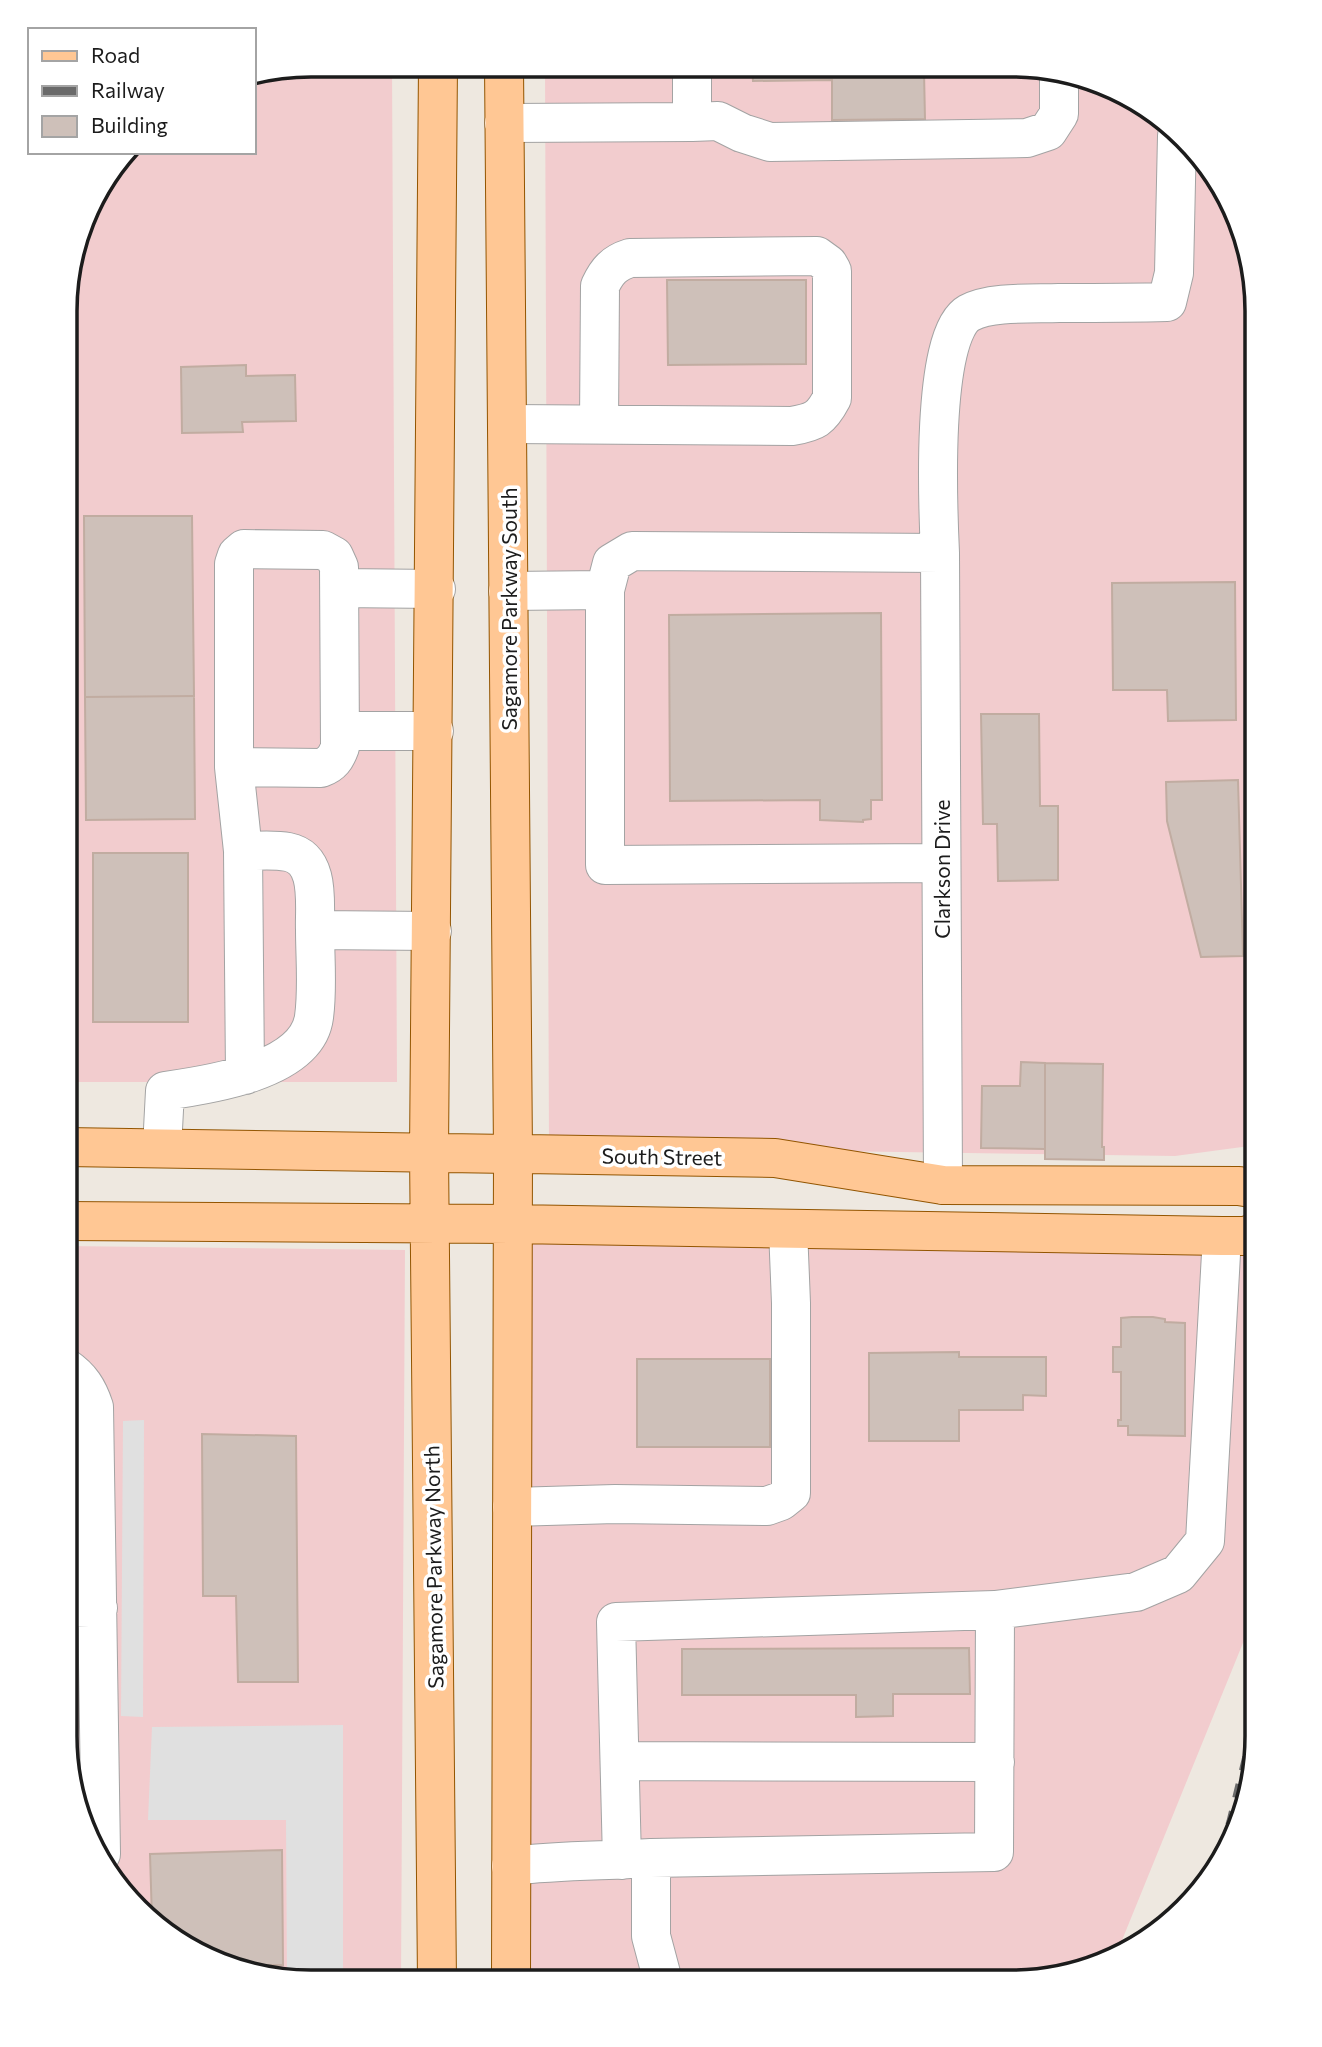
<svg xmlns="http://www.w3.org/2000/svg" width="1322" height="2047" font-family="Commissioner,sans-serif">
  <rect width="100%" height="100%" fill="#eee8e0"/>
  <path fill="#f2ccce" d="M311,65H392L397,1082H66L67,279L90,202L128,152H254V76Z
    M545,65L1044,67L1161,115L1238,216L1257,311V1145L1175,1156L549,1147Z
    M513,1224L1245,1236V1638L1116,1955L1106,1963L1012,1982L512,1981Z
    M65,1246L405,1250L401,1981L279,1980L161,1932L84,1831L65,1736Z"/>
  <path fill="#e0e0e0" d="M144,1420L143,1717L121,1716L123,1421Z
    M65,1631H69V1757L65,1736Z
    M343,1725V1980H287L286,1820H148L152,1727Z"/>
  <path fill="#cec0b9" stroke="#c1aca1" stroke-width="2" d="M752,66L1044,67V69L924,72L925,119L832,120V80L753,81Z
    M667,280H806V364L668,365Z
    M246,365V376L295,375L296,421L242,422L243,432L182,433L181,367Z
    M84,516H192L194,696L85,697Z
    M1235,582L1236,720L1168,721L1167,690H1113L1112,583Z
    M881,613L882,800H871V819L863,820V822L820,820V800L670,801L669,615Z
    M194,696L195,819L86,820L85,697Z
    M981,714H1039L1040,806H1058V880L998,881L997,824H983Z
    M1238,780L1243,956L1201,957L1167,821L1166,782Z
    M93,853H188V1022H93Z
    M1021,1062L1045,1063V1149L981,1148L982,1086H1020Z
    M1045,1063L1103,1064L1102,1147H1104V1160L1045,1159Z
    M1132,1317H1153L1165,1319V1322L1185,1323V1436L1128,1435V1426H1118V1420H1121V1372H1113V1347H1121V1318Z
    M959,1352V1357H1046V1396L1023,1395V1410H959V1441H869V1353Z
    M637,1359H770V1447H637Z
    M202,1434L296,1436L298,1682H238L236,1596H203Z
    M969,1648L970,1694H893V1716L856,1717V1695H682V1649Z
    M282,1850L283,1965H242L161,1932L152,1920L150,1854Z"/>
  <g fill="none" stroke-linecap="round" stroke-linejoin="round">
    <defs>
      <path id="minor" d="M692,122L718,121L742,133L770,142L1027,138L1048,131L1059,114V73
        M504,123L692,122V66
        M507,424L792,426C815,422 821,419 832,398V271L828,264L817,256L630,258C614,263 607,271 600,286L599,424
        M340,588L436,589
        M605,590L612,563L632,551L940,553
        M508,591L605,590V865L941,863
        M340,731H434
        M234,767L321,768C332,764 336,758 340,747L339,567L334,556L323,550L244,549L237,555L234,564V767L243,851L245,1075
        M243,851C257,851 273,849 288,852C322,859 314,906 315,930
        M162,1148L165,1091C208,1085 307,1071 314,1017C318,989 315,958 315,930L432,931
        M943,1185L940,553C938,510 930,335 969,313C991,301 1034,304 1059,303C1095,303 1131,303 1167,302L1174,273L1177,136
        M65,1367C81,1378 88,1389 94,1407L101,1854
        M512,1507L615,1504L767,1506L781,1501L791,1493V1303L788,1229
        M65,1607L98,1608
        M995,1610L1136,1592L1178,1574L1205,1541L1222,1236
        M620,1761L995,1762
        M651,1858V1936L663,1981
        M511,1866C558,1860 604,1861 651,1858L994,1852L995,1610L616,1622L622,1860"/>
      <path id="major" d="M504,65L513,1153L511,1981
        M66,1147L775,1158L943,1185L1239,1186L1257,1189
        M65,1221L513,1224L1222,1236H1245L1257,1232
        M437,1981L429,1152L438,65"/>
    </defs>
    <use href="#minor" stroke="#a3a3a3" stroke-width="40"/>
    <use href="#major" stroke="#935500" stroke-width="40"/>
    <use href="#minor" stroke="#fff" stroke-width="38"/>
    <use href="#major" stroke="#ffc794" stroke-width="38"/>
    <path stroke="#6a6a6a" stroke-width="5" stroke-dasharray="14 14" stroke-linecap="butt" d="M1211,1878L1229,1821L1257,1707"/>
  </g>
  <g text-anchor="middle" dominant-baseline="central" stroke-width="7" stroke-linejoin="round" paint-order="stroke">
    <g font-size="21" fill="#1c1c1c" stroke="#fff">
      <text transform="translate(508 609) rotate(-90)">Sagamore Parkway South</text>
      <text transform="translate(941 869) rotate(-90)">Clarkson Drive</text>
      <text transform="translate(662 1156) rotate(1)">South Street</text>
      <text transform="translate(433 1567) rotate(-91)">Sagamore Parkway North</text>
    </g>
  </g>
  <path d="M0 0H1322V2047H0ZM311 77H1011A234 234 0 0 1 1245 311V1736A234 234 0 0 1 1011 1970H311A234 234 0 0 1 77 1736V311A234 234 0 0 1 311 77Z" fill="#fff" fill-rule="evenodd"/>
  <path fill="none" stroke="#1c1c1c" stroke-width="3.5" d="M311 77H1011A234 234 0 0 1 1245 311V1736A234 234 0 0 1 1011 1970H311A234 234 0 0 1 77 1736V311A234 234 0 0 1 311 77Z"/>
  <rect x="28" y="28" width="228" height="126" fill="#ffffff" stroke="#a4a4a4" stroke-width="2"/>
  <rect x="42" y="51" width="35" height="10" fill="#ffc794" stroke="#a4a4a4" stroke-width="2"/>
  <text x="91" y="63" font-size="21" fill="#1c1c1c">Road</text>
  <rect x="42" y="86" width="35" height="10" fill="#6a6a6a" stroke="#a4a4a4" stroke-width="2"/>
  <text x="91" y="98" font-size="21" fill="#1c1c1c">Railway</text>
  <rect x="42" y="116" width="35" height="21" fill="#cec0b9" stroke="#a4a4a4" stroke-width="2"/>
  <text x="91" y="133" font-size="21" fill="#1c1c1c">Building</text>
</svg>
